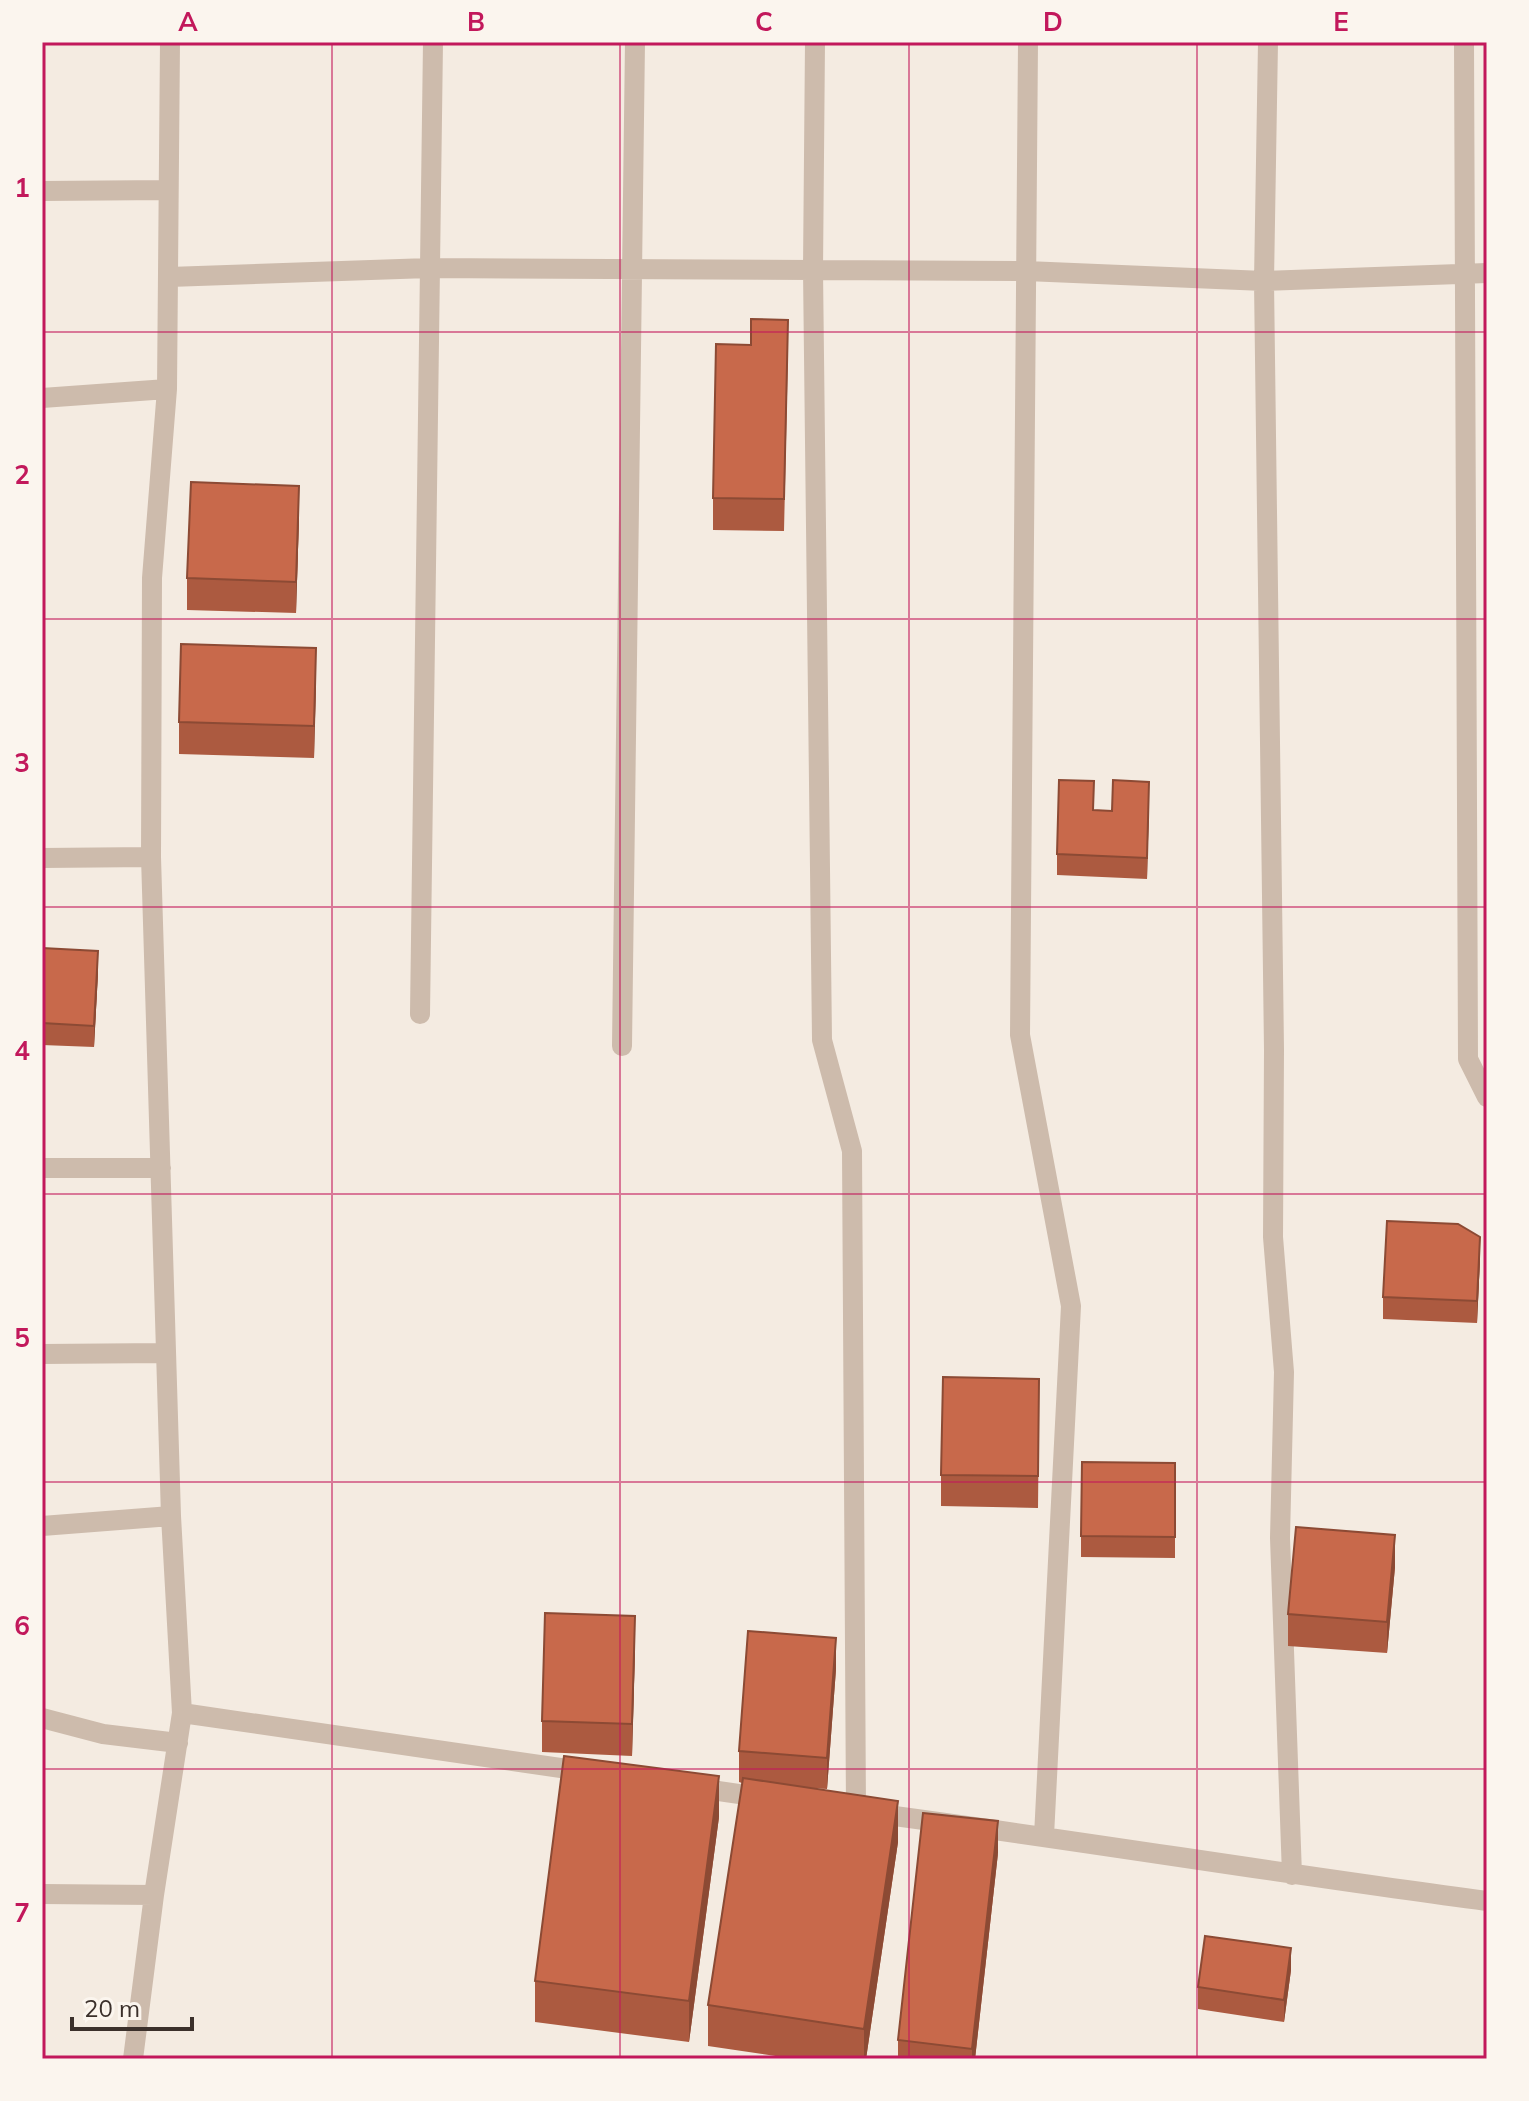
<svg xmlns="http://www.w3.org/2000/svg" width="1529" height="2101" font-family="Mulish,sans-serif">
  <rect width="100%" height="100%" fill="#f4ebe1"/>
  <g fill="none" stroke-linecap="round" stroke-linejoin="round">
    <path stroke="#cdbbac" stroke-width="20" d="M815,42L813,270L822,1040L852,1151L856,1811L846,1810
      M1028,42L1020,1035L1071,1306L1044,1836
      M1268,42L1264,281L1274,1050L1273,1237L1284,1372L1280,1538L1292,1875
      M1464,42L1468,1059L1487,1097
      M42,191L168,190
      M169,277L429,268L1026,271L1264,281L1487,273
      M42,398L167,389
      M42,858L151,857
      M420,1014L433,42
      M622,1046L635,42
      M42,1168H161
      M42,1354L166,1353
      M42,1526L171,1516
      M182,1713L588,1772
      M42,1718L103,1734L178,1743
      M691,1787L767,1798
      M872,1813C1077,1840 1282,1874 1487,1901
      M42,1894L154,1895
      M133,2059L154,1895L182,1713L171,1516L151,857L152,578L167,389L170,42"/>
  </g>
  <path fill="#ac5a40" d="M788,352L784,531L713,530V498Z
    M299,517L296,613L187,610V578Z
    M316,679L314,758L179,754V722Z
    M1149,803L1147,879L1057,875V854L1093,810L1112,811Z
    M42,948L98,973L94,1047L42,1045Z
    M1487,983V1021H1486Z
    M1480,1259L1477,1323L1383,1319V1297Z
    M1039,1411L1038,1508L941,1506V1475Z
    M1175,1463V1558L1081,1557V1536Z
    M1395,1567L1387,1653L1288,1646V1614Z
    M635,1648L632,1756L542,1752V1721Z
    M836,1669L827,1789L809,1788L898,1842L866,2059H796L708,2046V2005L742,1783L739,1782V1751Z
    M719,1817L689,2042L535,2022V1981Z
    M998,1853L975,2059H898V2040Z
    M1291,1970L1284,2022L1198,2009V1987Z"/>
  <path fill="#8c4a34" d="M299,486V517L296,613V582Z
    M316,648V679L314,758V726Z
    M1149,782V803L1147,879V858Z
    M98,951V973L94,1047V1026Z
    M1480,1237V1259L1477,1323V1301Z
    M1395,1535V1567L1387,1653V1622Z
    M635,1616V1648L632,1756V1724Z
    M836,1638V1669L827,1789V1758Z
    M719,1776V1817L689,2042V2001Z
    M898,1801V1842L866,2059H864V2029Z
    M998,1821V1853L975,2059H972V2049Z
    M1291,1948V1970L1284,2022V2000Z"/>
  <path fill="#c8694b" stroke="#8c4a34" stroke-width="2" d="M751,319L788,320L784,499L713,498L716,344L751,345Z
    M191,482L299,486L296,582L187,578Z
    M181,644L316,648L314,726L179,722Z
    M1059,780L1094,781L1093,810L1112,811L1113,780L1149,782L1147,858L1057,854Z
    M42,948L98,951L94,1026L42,1023Z
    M1387,1221L1458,1224L1480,1237L1477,1301L1383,1297Z
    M943,1377L1039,1379L1038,1476L941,1475Z
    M1082,1462L1175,1463V1537L1081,1536Z
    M1296,1527L1395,1535L1387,1622L1288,1614Z
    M545,1613L635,1616L632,1724L542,1721Z
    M748,1631L836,1638L827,1758L739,1751Z
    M564,1756L719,1776L689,2001L535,1981Z
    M743,1778L898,1801L864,2029L708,2005Z
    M923,1813L998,1821L972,2049L898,2040Z
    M1205,1936L1291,1948L1284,2000L1198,1987Z"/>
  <path fill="none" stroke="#c2185b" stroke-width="2" stroke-opacity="0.55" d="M332,42V2059M620,42V2059M909,42V2059M1197,42V2059M42,332H1487M42,619H1487M42,907H1487M42,1194H1487M42,1482H1487M42,1769H1487"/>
  <rect width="1529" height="2101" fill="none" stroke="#fbf5ee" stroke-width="88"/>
  <path d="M72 2017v12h120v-12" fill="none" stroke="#3b302b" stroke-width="4"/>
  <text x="84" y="2017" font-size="24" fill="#3b302b" stroke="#fbf5ee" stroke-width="6" paint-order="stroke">20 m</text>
  <rect x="44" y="44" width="1441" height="2013" fill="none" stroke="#c2185b" stroke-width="3"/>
  <g font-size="26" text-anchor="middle" font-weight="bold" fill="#c2185b">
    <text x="188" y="31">A</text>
    <text x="476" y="31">B</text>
    <text x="764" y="31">C</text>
    <text x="1053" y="31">D</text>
    <text x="1341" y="31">E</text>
    <text x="22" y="197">1</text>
    <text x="22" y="484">2</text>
    <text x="22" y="772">3</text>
    <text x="22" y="1060">4</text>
    <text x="22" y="1347">5</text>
    <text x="22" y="1635">6</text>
    <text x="22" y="1922">7</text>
  </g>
</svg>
